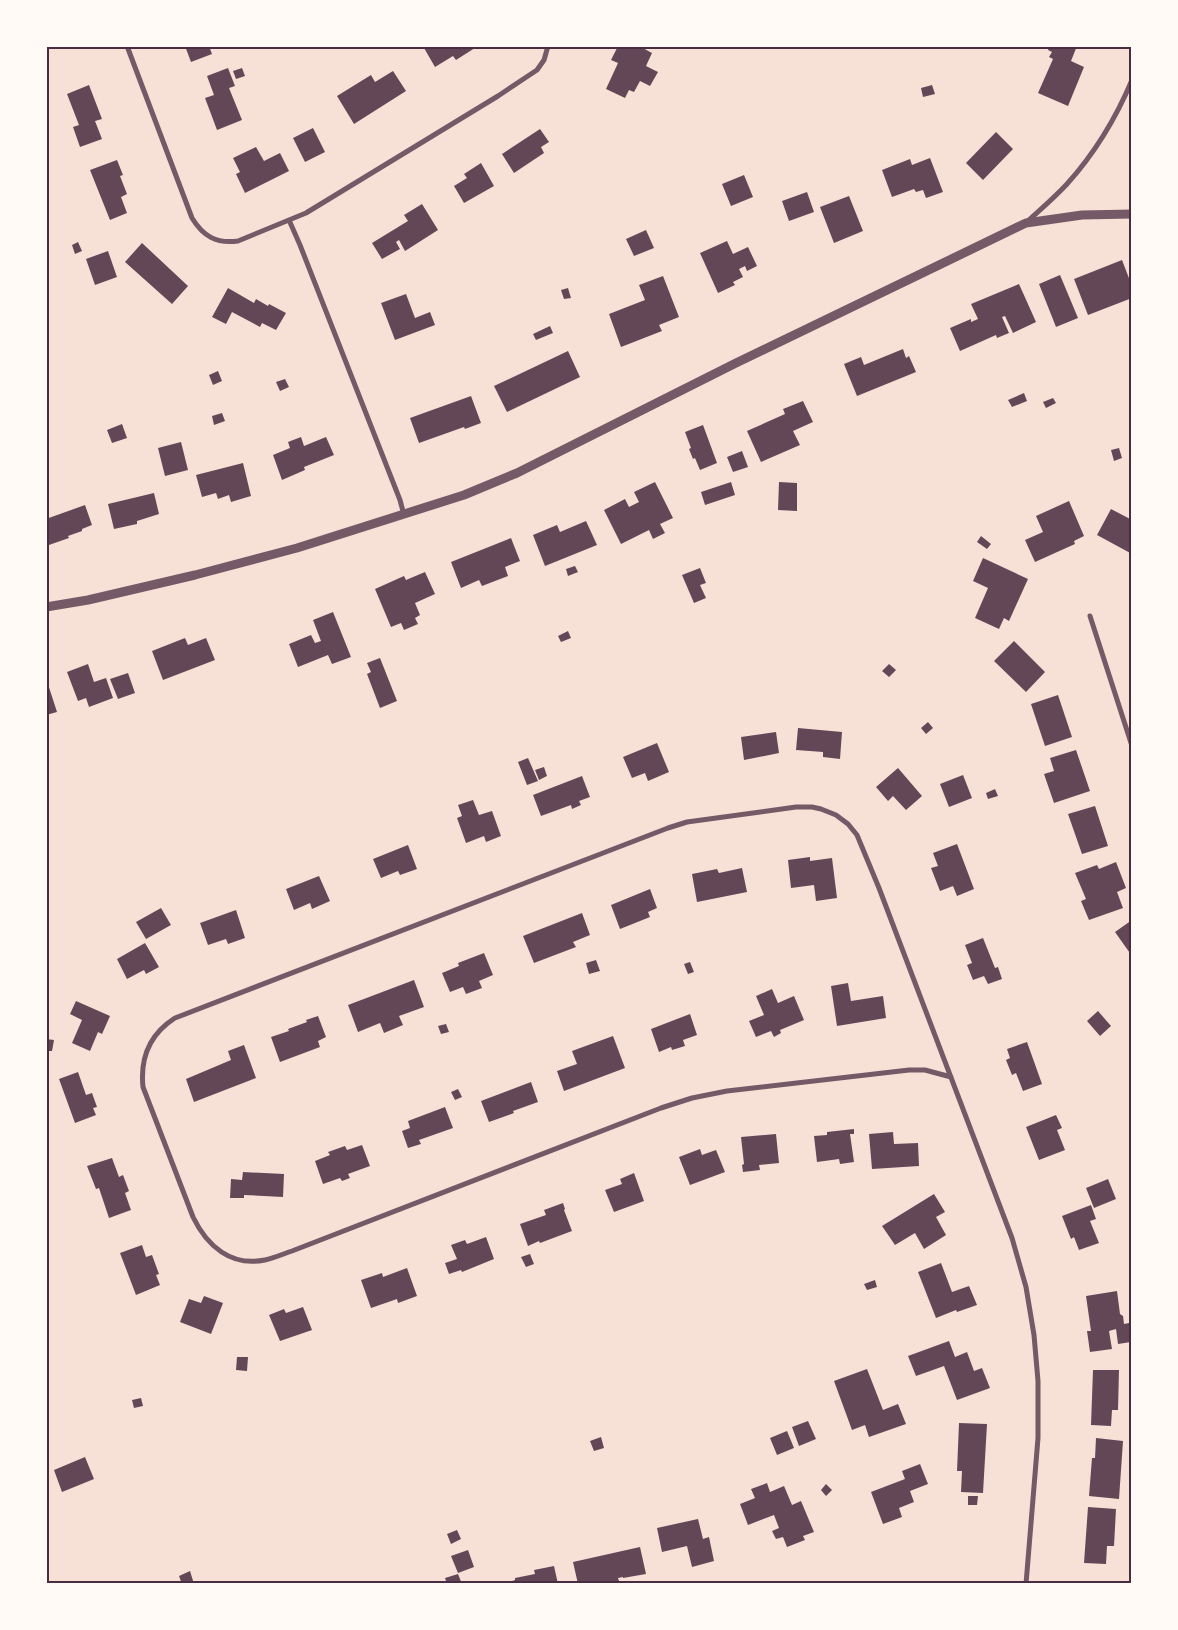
<svg xmlns="http://www.w3.org/2000/svg" width="1178" height="1630" font-family="Spectral,serif">
  <rect width="100%" height="100%" fill="#f7e1d7"/>
  <path fill="#644757" d="M185,46H209L212,54L191,62Z
    M427,46H478L456,60L453,56L435,67L424,48Z
    M618,46H639L652,53L646,66L658,72L650,86L640,81L634,92L629,90L625,98L606,89L618,63L611,60Z
    M1049,46H1077L1071,61L1084,67L1068,106L1038,93L1053,59L1049,57L1052,52L1048,50Z
    M228,68L235,86L229,88L242,120L217,130L205,98L214,95L207,76Z
    M242,68L245,76L236,79L233,71Z
    M393,71L406,91L354,124L337,96L371,75L375,82Z
    M89,85L102,119L95,121L102,139L80,147L73,127L79,125L67,94Z
    M932,85L935,94L923,97L921,88Z
    M313,128L325,152L305,162L293,138Z
    M540,129L549,142L541,147L544,153L514,173L502,154Z
    M996,132L1013,149L983,180L966,163Z
    M256,147L264,161L280,153L289,171L245,193L236,174L240,172L233,158Z
    M930,158L943,192L926,198L923,190L916,192L914,189L892,197L882,170L910,159L912,165Z
    M117,160L123,175L120,176L127,194L121,197L127,213L110,220L90,170Z
    M481,163L494,186L464,203L454,186L467,178L464,174Z
    M744,175L753,197L731,206L722,184Z
    M807,192L814,212L789,221L782,201Z
    M849,196L863,231L834,243L820,207Z
    M422,204L438,230L405,251L399,240L396,242L400,249L382,259L372,243L408,221L404,215Z
    M646,230L654,248L634,256L626,239Z
    M727,241L733,254L748,247L757,266L747,271L745,266L739,269L743,277L733,282L735,285L718,293L700,253Z
    M78,242L82,251L75,254L72,245Z
    M142,243L188,286L172,304L125,262Z
    M108,251L117,277L95,285L86,259Z
    M1122,260L1132,286V298L1088,315L1074,279Z
    M1060,275L1078,318L1056,327L1039,284Z
    M663,276L679,317L659,325L662,331L621,347L609,314L645,300L639,285Z
    M1019,284L1036,322L1013,333L1005,316L1002,317L1009,333L997,338L996,335L960,351L950,328L971,319V322L978,319L971,304Z
    M228,288L254,303L256,299L268,306L269,304L286,313L276,330L262,323L260,327L232,312L226,324L212,317Z
    M568,288L571,298L564,299L561,290Z
    M406,294L415,318L430,312L435,325L395,340L381,303Z
    M550,326L553,333L536,340L533,334Z
    M903,349L906,358L909,356L916,372L857,396L844,364L861,357L864,365Z
    M568,351L580,377L507,412L494,386Z
    M218,371L222,381L213,385L209,375Z
    M285,379L289,387L280,391L276,382Z
    M1024,393L1027,401L1012,407L1008,400Z
    M471,396L481,423L465,429L464,427L419,443L410,418Z
    M1053,398L1056,403L1046,408L1043,402Z
    M803,401L813,422L793,431L800,445L761,462L747,431L785,414L783,409Z
    M222,413L225,421L214,425L212,416Z
    M122,424L127,438L112,443L107,430Z
    M703,425L717,463L700,470L695,458L693,459L689,449L691,448L685,432Z
    M301,437L304,446L326,437L334,455L304,467L305,470L282,480L273,455L290,448L288,442Z
    M181,442L188,470L165,476L158,448Z
    M1119,448L1122,458L1114,461L1111,450Z
    M742,451L748,467L733,472L727,457Z
    M243,463L251,496L231,502L229,495L218,499L216,493L202,497L196,475Z
    M655,482L673,518L660,524L665,533L653,539L649,530L621,544L604,510L625,499L629,507L639,502L634,492Z
    M731,482L735,495L705,505L701,492Z
    M779,482L797,483V511L778,510Z
    M154,493L159,514L137,521V524L114,529L108,504Z
    M1069,501L1084,536L1074,541L1075,544L1035,562L1025,540L1043,532L1036,516Z
    M85,505L92,525L82,529V531L68,536L69,538L46,546V519Z
    M1111,509L1132,520V554L1097,535Z
    M586,521L597,545L545,566L533,535L557,525L560,532Z
    M981,536L991,544L987,549L977,542Z
    M511,538L520,561L505,567L508,576L482,586L479,580L461,588L451,562Z
    M983,558L1028,579L1009,621L1004,618L999,629L975,618L988,588L973,581Z
    M575,566L578,572L568,576L566,569Z
    M700,568L706,583L700,585L706,598L694,603L682,575Z
    M425,572L435,594L415,603L420,615L415,618L418,624L404,630L401,623L391,627L375,589L404,576L406,580Z
    M333,612L351,657L332,664L328,655L298,667L289,644L311,635L315,643L321,641L313,620Z
    M568,631L571,638L561,642L558,636Z
    M185,638L188,645L206,638L215,660L163,680L152,651Z
    M1014,641L1045,672L1026,692L994,661Z
    M380,658L397,701L380,708L367,674L371,672L367,663Z
    M88,664L94,682L106,678L113,698L89,707L86,698L78,701L67,672Z
    M889,664L896,670L889,677L882,671Z
    M128,673L135,693L118,699L110,679Z
    M46,678L57,712L46,715Z
    M1058,695L1072,737L1045,746L1031,704Z
    M928,722L933,728L926,734L921,728Z
    M798,728L842,732L840,759L823,757V752L796,750Z
    M776,732L779,753L744,760L741,737Z
    M657,743L669,772L648,781L645,773L632,778L623,757Z
    M1076,750L1090,791L1054,803L1044,774L1054,771L1050,758Z
    M528,758L538,781L527,785L518,762Z
    M544,767L547,776L539,780L535,770Z
    M898,768L922,796L906,810L893,796L888,801L876,787Z
    M963,775L972,798L949,807L940,784Z
    M582,776L590,797L579,801L581,805L572,809L571,805L541,816L533,795Z
    M995,789L998,796L988,799L986,793Z
    M473,800L479,815L492,811L501,836L486,842L484,836L466,843L457,818L462,816L458,805Z
    M1095,806L1108,846L1082,854L1068,814Z
    M957,844L974,889L957,896L953,886L940,891L931,868L938,866L933,853Z
    M408,845L417,869L400,875L398,871L381,878L373,859Z
    M810,857V861L832,858L837,898L816,901L814,885L791,888L788,860Z
    M1116,862L1126,888L1117,892L1123,908L1089,920L1081,901L1086,899L1075,873L1097,865L1099,869Z
    M742,868L747,892L697,902L692,874L717,869L719,873Z
    M319,876L330,901L312,909L310,903L294,910L286,889Z
    M650,889L657,908L648,912L650,917L620,929L611,905Z
    M161,908L171,925L146,939L136,922Z
    M236,910L245,938L228,944L226,939L208,945L200,923Z
    M582,913L590,935L573,942L576,947L534,963L523,936Z
    M1132,920V956L1115,932Z
    M983,938L995,968L998,967L1002,979L988,984L984,976L973,980L967,965L972,963L965,945Z
    M145,943L159,967L146,974L144,970L127,979L117,959Z
    M484,953L493,975L479,981L482,988L466,994L463,987L450,992L442,973L459,966L458,963Z
    M596,960L600,971L589,974L586,963Z
    M690,962L694,972L688,974L684,964Z
    M414,980L424,1007L399,1016L403,1025L384,1033L380,1023L358,1032L348,1005Z
    M848,983L851,1001L883,996L886,1018L837,1026L831,986Z
    M772,989L778,1003L794,996L804,1020L780,1030L781,1033L774,1037L771,1031L756,1037L749,1021L764,1015L756,996Z
    M76,1001L110,1016L102,1034L98,1032L90,1051L72,1043L82,1020L70,1014Z
    M1098,1011L1111,1026L1100,1036L1087,1021Z
    M690,1014L697,1035L683,1040L685,1046L672,1050L671,1047L659,1052L651,1029Z
    M318,1016L326,1037L318,1041L320,1047L280,1062L271,1037L289,1031L288,1029L307,1022L306,1020Z
    M446,1024L449,1032L441,1034L438,1026Z
    M613,1036L625,1068L564,1091L557,1071L577,1064L572,1051Z
    M46,1039L54,1040L52,1051H46Z
    M1027,1042L1042,1084L1023,1091L1016,1073L1012,1075L1006,1060L1010,1058L1007,1049Z
    M244,1045L256,1078L194,1102L186,1079L231,1060L228,1051Z
    M78,1072L86,1095L92,1093L97,1107L93,1108L96,1115L75,1123L59,1079Z
    M531,1082L538,1102L513,1111L514,1113L489,1122L481,1101Z
    M458,1089L462,1097L455,1100L451,1092Z
    M445,1107L453,1128L419,1140L421,1144L408,1148L402,1131L410,1128L408,1121Z
    M1056,1115L1062,1128L1057,1130L1065,1150L1039,1160L1026,1127Z
    M854,1129V1134H850L854,1162L840,1164L839,1159L817,1162L814,1136L827,1135V1132Z
    M893,1132L894,1144L918,1143L919,1166L872,1169L869,1134Z
    M776,1134L779,1163L759,1165L760,1170L743,1172L742,1165L744,1164L741,1137Z
    M362,1145L370,1166L348,1174L350,1178L342,1181L340,1178L323,1184L315,1161L330,1155L328,1152L345,1146L347,1150Z
    M700,1149L702,1155L716,1150L725,1172L690,1185L679,1157Z
    M112,1158L119,1177L123,1175L129,1191L125,1193L131,1210L109,1218L99,1188L96,1189L87,1166Z
    M243,1172L284,1174L283,1197L244,1195V1198H230L231,1179L242,1180Z
    M634,1173L644,1201L614,1212L605,1190L622,1184L620,1179Z
    M1108,1179L1116,1199L1094,1208L1086,1188Z
    M934,1194L945,1212L936,1217L946,1235L924,1249L915,1233L895,1245L882,1226Z
    M563,1203L565,1209L564,1210L572,1231L540,1243L539,1241L528,1246L520,1224L546,1215L544,1210Z
    M1091,1205L1096,1219L1090,1221L1099,1243L1079,1250L1074,1237L1071,1239L1062,1216Z
    M486,1237L494,1259L462,1272L461,1270L449,1274L445,1263L457,1259L451,1245L465,1240L467,1244Z
    M142,1245L146,1257L152,1255L159,1274L156,1275L160,1285L136,1295L120,1253Z
    M530,1254L534,1264L526,1267L521,1257Z
    M941,1263L952,1292L969,1286L977,1305L957,1312L956,1310L936,1318L918,1272Z
    M407,1268L417,1296L398,1303L397,1299L371,1308L361,1280L382,1273L383,1277Z
    M875,1280L877,1287L867,1290L864,1284Z
    M1117,1291L1120,1314L1123,1316L1124,1324L1129,1323L1131,1342L1118,1344L1116,1329L1109,1331L1112,1349L1090,1352L1087,1331H1091L1086,1296Z
    M204,1296L223,1303L211,1334L180,1322L189,1299L201,1303Z
    M303,1307L312,1330L280,1341L269,1315L284,1309L286,1313Z
    M949,1341L955,1357L967,1352L974,1371L982,1368L990,1388L957,1400L944,1366L916,1376L908,1356Z
    M237,1357H248L247,1371L236,1370Z
    M867,1369L883,1410L898,1404L906,1424L869,1437L865,1425L852,1430L834,1381Z
    M1093,1370H1119L1118,1410H1112L1111,1426L1091,1425Z
    M141,1398L143,1406L134,1408L132,1400Z
    M808,1421L816,1439L799,1446L792,1427Z
    M959,1423L987,1424L983,1493L961,1492L962,1471H957Z
    M787,1431L794,1448L777,1455L770,1438Z
    M601,1437L604,1448L594,1451L590,1441Z
    M1096,1438L1123,1441L1119,1499L1089,1496L1092,1458H1095Z
    M85,1457L94,1479L62,1492L54,1470Z
    M920,1464L928,1484L910,1491L914,1502L899,1508L902,1517L883,1524L871,1492L905,1479L902,1471Z
    M767,1483L770,1492L784,1486L792,1505L801,1501L814,1532L803,1536L805,1540L787,1547L783,1537L776,1539L772,1531L779,1528L774,1515L748,1525L740,1504L755,1498L751,1489Z
    M826,1484L832,1490L826,1496L821,1490Z
    M968,1496H978L977,1505H968Z
    M1088,1507L1116,1509L1114,1546H1107L1106,1564L1084,1563Z
    M698,1519L703,1539L709,1537L714,1561L692,1567L687,1546L662,1552L657,1528Z
    M457,1530L461,1539L451,1544L447,1534Z
    M640,1547L646,1574L623,1578V1577L618,1578L619,1581L608,1584H578L573,1562Z
    M468,1550L474,1567L458,1573L451,1556Z
    M554,1566L558,1584H504L515,1580V1578L535,1574L534,1570Z
    M190,1571L194,1584H182L179,1576Z
    M458,1574L462,1584H447L445,1578Z"/>
  <g fill="none" stroke-linecap="round" stroke-linejoin="round">
    <path stroke="#755966" stroke-width="5" d="M127,46L192,218C203,236 216,244 238,241L306,213L498,96L537,70L544,60L548,46
      M289,220L300,245L400,500L404,515
      M1028,221C1041,209 1055,197 1067,184C1095,153 1116,118 1132,80
      M1090,616L1132,746
      M951,1077L925,1070H909L727,1091L692,1098L661,1108L292,1251C283,1254 274,1258 265,1260C231,1267 207,1246 193,1217L143,1087C140,1058 150,1034 175,1018L668,828L687,822L796,807H812L821,809L836,815L848,824L857,835L879,888L1012,1238L1026,1287L1034,1335L1038,1381V1438L1026,1584"/>
    <path stroke="#755966" stroke-width="9" d="M46,607L88,600L195,575L297,548L464,495L517,473L736,363L1026,223L1082,215L1132,214"/>
  </g>
  <rect width="1178" height="1630" fill="none" stroke="#fffaf5" stroke-width="95"/>
  <rect x="48" y="48" width="1082" height="1534" fill="none" stroke="#4a2c40" stroke-width="2"/>
</svg>
